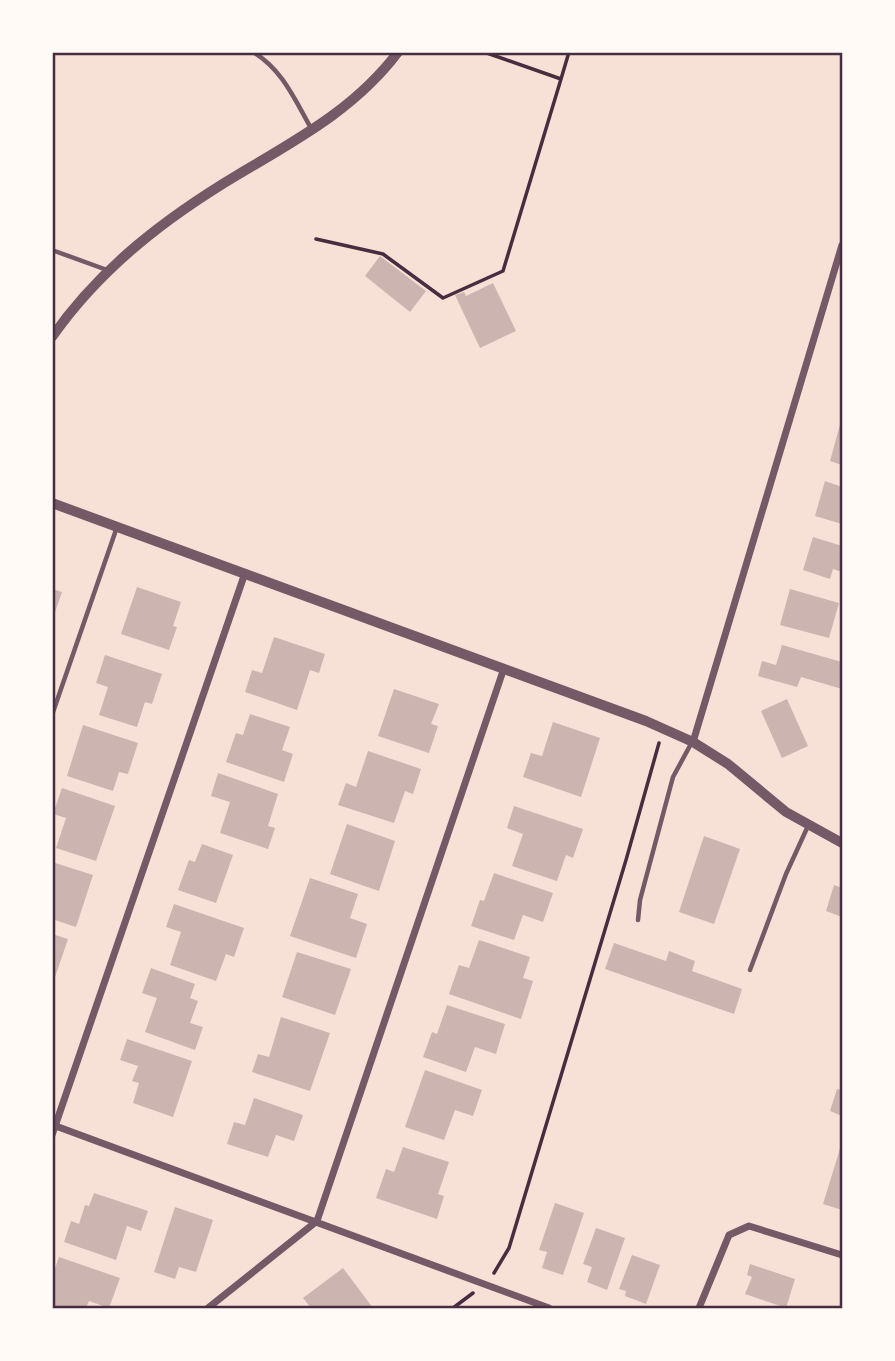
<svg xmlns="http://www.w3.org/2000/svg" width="895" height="1361" font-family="Raleway,sans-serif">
  <rect width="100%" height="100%" fill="#f7e1d7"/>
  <path fill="#ccb4b1" d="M380,256L426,291L410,312L365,276Z
    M493,283L516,331L480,348L455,295L464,292L466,296Z
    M842,417V465L830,461Z
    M825,481L842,487V524L815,516Z
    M813,537L842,546V572L833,569L830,579L803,570Z
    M137,587L181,602L173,626L177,627L169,650L121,634Z
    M52,589L62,592L53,618H52Z
    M790,589L839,603L829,638L780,625Z
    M274,637L325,654L319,673L310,670L297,710L245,692L252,670L262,673Z
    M782,645L842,662V689L801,677L797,687L758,676L762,661L776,665Z
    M105,655L162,674L152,704L145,702L137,727L99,715L108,687L96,683Z
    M394,689L439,704L431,724L438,726L429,753L378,736Z
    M787,699L808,746L782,758L761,711Z
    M250,714L290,727L282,750L293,754L284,782L226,762L236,733L243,735Z
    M553,722L600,738L581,797L523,777L531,753L542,756Z
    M83,725L138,743L128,774L119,772L113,791L67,776Z
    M368,751L421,769L413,794L405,791L394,823L338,805L346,783L356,787Z
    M218,773L278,794L268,826L275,828L268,849L220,833L230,802L211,796Z
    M62,788L115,806L96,861L56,848L66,818L53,814Z
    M514,806L583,829L573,858L566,855L557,881L512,866L523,834L507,828Z
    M347,824L395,841L379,891L330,874Z
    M704,836L740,849L714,924L679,912Z
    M202,844L233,855L216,903L178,890L189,860L195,862Z
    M52,862L93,875L76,927L52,919Z
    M494,873L553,893L543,922L523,915L514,940L471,926L480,900L484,901Z
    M310,878L358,894L350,918L367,924L356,958L290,936Z
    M834,885L842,888V917L826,911Z
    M174,904L244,928L234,957L226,954L216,981L170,965L181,932L166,927Z
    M52,934L68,939L53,983H52Z
    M479,940L530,957L523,978L533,981L521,1019L449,994L459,965L469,968Z
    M614,943L666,961L669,951L695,961L692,971L742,989L734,1014L605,969Z
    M297,952L351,969L335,1015L282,997Z
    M151,968L195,984L190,998L198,1001L190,1023L203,1027L195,1050L145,1032L157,998L142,993Z
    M447,1005L505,1024L496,1054L475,1047L466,1072L423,1057L432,1032L437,1034Z
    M281,1017L330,1033L310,1091L252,1072L258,1054L269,1057Z
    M127,1039L192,1061L173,1117L133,1103L139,1083L132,1081L138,1066L120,1060Z
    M425,1070L482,1090L473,1116L455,1110L444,1140L405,1127Z
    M837,1089L842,1090V1116L830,1111Z
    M254,1098L303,1115L294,1141L276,1135L268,1157L227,1144L234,1122L245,1125Z
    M842,1142V1210L823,1204Z
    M403,1147L449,1162L438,1194L444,1196L437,1219L376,1198L386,1169L394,1172Z
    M94,1193L148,1211L141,1231L127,1226L116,1260L64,1242L71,1221L79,1224L85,1205L89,1206Z
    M555,1203L584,1213L563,1275L542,1268L547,1252L539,1250Z
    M175,1207L213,1220L196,1272L179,1267L175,1279L154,1272Z
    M596,1228L625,1238L607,1290L587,1282L592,1267L583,1264Z
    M632,1255L660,1265L646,1304L625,1296L626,1291L619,1289Z
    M59,1257L120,1278L109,1308L89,1301L86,1308H52V1277Z
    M750,1264L795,1279L786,1308L745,1294L752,1277L747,1275Z
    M343,1268L373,1308H311L303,1298Z"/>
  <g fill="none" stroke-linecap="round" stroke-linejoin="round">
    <path stroke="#4a2c40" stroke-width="3.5" d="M561,79L569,52
      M316,239L383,254L443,298L503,271L561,79L484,52
      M494,1273L509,1248L626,860L659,743
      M453,1308L473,1293"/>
    <path stroke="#755966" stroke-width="4.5" d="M253,52C282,69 295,100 311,128
      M52,250L107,270
      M52,715L117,527
      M638,920L640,900L673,777L692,742
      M750,970L786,874L808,826"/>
    <path stroke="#755966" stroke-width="7" d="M693,742L842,245
      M53,1125L549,1308
      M52,1135L245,573
      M208,1308L317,1221L504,668
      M699,1308L729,1235L749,1226L842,1255"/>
    <path stroke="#755966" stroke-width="10" d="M52,337C101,267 167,217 239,174C298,139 356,108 398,52
      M52,503L646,721L693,742L728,764L786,812L842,843"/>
  </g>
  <rect width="895" height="1361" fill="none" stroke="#fffaf5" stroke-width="108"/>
  <rect x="54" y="54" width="787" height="1253" fill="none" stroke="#4a2c40" stroke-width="2.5"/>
</svg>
